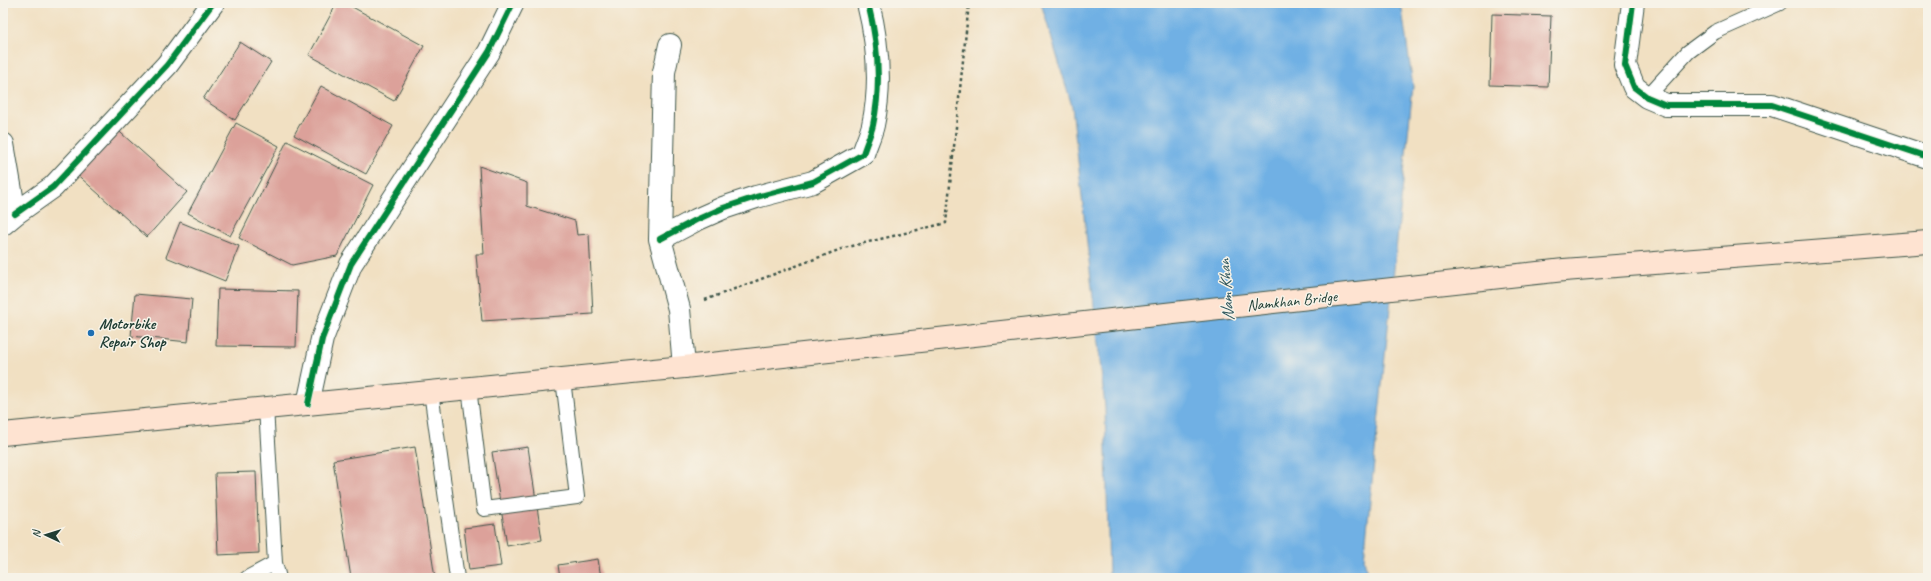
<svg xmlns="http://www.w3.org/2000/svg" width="1931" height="581" font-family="Caveat,sans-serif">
  <rect width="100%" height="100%" fill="#f7f3e8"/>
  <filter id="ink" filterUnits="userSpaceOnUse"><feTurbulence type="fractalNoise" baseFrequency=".025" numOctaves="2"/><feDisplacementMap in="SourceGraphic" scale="8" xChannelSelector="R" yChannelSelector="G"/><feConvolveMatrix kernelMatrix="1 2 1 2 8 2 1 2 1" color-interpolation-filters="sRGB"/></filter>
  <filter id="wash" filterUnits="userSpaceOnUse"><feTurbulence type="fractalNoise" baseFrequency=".012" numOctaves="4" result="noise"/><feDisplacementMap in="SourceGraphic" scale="16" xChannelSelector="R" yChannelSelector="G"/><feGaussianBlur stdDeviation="0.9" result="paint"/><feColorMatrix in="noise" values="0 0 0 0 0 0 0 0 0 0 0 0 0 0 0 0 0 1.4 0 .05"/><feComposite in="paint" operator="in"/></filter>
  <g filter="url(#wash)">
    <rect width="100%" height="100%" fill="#f1e0c2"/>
    <path fill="#70b0e4" stroke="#48768c" d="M1041,3H1401L1413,86L1364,559L1368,578H1109L1105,407L1072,106Z"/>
    <g id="blocks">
      <path fill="#dca19a" d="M337,3H345L424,46L394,101L309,55Z
        M1492,14L1551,16L1548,87L1490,85Z
        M240,42L271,62L235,120L203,99Z
        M321,86L393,126L366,174L294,135Z
        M236,123L279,146L230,236L188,213Z
        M112,125L187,192L147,237L72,170Z
        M287,141L373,185L337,256L292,265L239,238Z
        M479,166L527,183V206L575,221L577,235L589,234L593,314L482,321L476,254H484Z
        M180,222L239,246L225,281L166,257Z
        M218,289L298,291L296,347L216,346Z
        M135,294L192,299L188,342L131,336Z
        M415,447L435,578H351L333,460Z
        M528,447L542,540L507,546L492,452Z
        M256,472L259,553L218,555L215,473Z
        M495,524L501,566L469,570L464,528Z
        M598,559L601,578H560L558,565Z"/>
    </g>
  </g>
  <g filter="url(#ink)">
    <use href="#blocks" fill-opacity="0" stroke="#3e5549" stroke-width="1"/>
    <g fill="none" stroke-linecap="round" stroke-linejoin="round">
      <defs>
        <path id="service" d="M1647,97L1688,52L1715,32L1780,3
          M469,388L484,509L577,497L563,379
          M431,392L457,578
          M266,407L275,563L279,578
          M247,578L275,563"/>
        <path id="minor" d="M1633,3L1625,65L1634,87L1647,97L1666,105H1772L1928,157
          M670,45L664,72L660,239L679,309L684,367
          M3,144L15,214L3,224
          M15,214L53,187L167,65L213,3
          M660,239L696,220L723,208L756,197L813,182L863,154C866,144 871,134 873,125C882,84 878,43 868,3
          M308,404L322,339L351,264L489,52L513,3"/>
        <path id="secondary" d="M3,434L684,367L1564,270L1928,242"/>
      </defs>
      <use href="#service" stroke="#3e5549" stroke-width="16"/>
      <use href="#minor" stroke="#3e5549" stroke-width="24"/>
      <use href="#secondary" stroke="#3e5549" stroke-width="24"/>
      <path stroke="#3e5549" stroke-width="2.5" stroke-dasharray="3 3" stroke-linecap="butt" d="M705,300L844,248L946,223L969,3"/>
      <use href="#service" stroke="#fff" stroke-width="14"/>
      <use href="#minor" stroke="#fff" stroke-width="22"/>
      <use href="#secondary" stroke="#fee3d1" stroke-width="22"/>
      <defs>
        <path id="cycleway" d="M1633,3L1625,65L1634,87L1647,97L1666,105H1772L1928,157
          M15,214L53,187L167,65L213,3
          M660,239L696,220L723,208L756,197L813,182L863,154C866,144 871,134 873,125C882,84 878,43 868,3
          M308,404L322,339L351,264L489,52L513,3"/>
      </defs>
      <use href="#cycleway" stroke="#f7f3e8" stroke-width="8"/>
      <use href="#cycleway" stroke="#00873e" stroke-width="6"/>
    </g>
  </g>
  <circle fill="#1f6fb2" stroke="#f7f3e8" stroke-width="1.5" cx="91" cy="333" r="4"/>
  <g text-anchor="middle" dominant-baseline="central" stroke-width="3" stroke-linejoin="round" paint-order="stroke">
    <g font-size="16" fill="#1f3d34" stroke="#f7f3e8">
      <text transform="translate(1292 301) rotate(-6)">Namkhan Bridge</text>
    </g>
    <g font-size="16" font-weight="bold" fill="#1f3d34" stroke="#f7f3e8" text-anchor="start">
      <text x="99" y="324">Motorbike<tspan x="99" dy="18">Repair Shop</tspan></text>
    </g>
    <g font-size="17" font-style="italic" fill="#335a60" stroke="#f7f3e8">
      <text transform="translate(1226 290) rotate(-94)">Nam Khan</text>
    </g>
  </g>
  <rect width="1931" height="581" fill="none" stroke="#f7f3e8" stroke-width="16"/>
  <g transform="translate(46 535) rotate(274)" stroke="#f7f3e8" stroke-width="3" paint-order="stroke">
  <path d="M0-3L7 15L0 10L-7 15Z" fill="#1f3d34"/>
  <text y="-6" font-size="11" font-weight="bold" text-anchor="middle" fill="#1f3d34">N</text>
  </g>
</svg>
